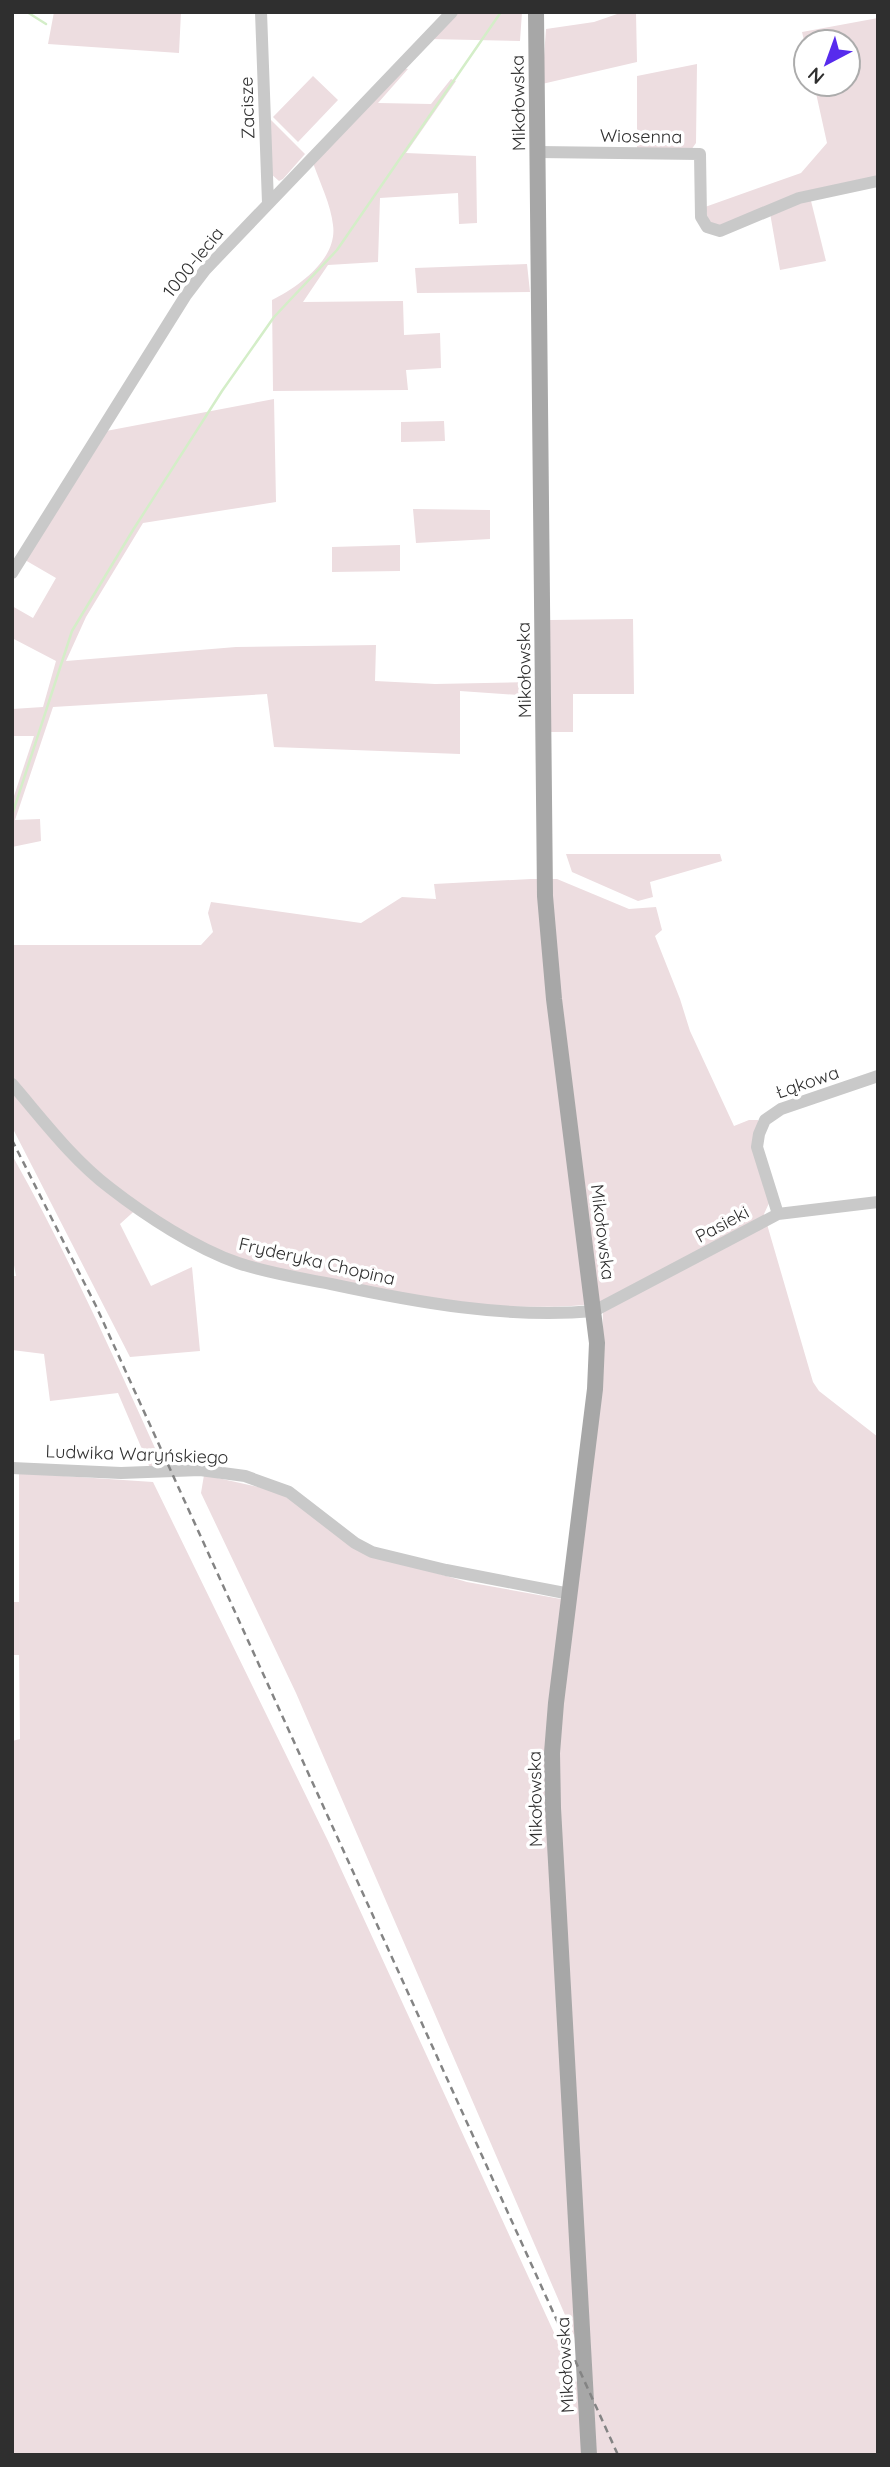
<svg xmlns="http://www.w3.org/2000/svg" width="890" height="2467" font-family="Quicksand,sans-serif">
  <rect width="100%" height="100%" fill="#fff"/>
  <path fill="#eddde0" d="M54,12H181L179,53L48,44Z
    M456,12H522L520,41L429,39Z
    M623,12H639L636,13L637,62L542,84L546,29L594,22Z
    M878,18V179L720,228L710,227L705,207L801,173L827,143L814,84H848V42H806V49L802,32Z
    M697,64L696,143L691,150L637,149V76Z
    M403,68L408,69L378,103L431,104L451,79L456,81L406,153L476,156L477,223L459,224L458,193L380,198L378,262L328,265L303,302L403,301L404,335L440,333L441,368L406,370L408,390L273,391L272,300C298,287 338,259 333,225C331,205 320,183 313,163Z
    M313,76L338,100L298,142L273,117Z
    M268,117L305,154L283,179L279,181L270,173Z
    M810,197L826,261L780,270L770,213Z
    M527,264L530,292L417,293L415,268Z
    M274,399L276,502L143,523L86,617L66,661L236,647L376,645L375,681L435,684L534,682L533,696L460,691V754L274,747L267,694L53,707L15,820L40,819L41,841L12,847V802L34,736H12V709L43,707L56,661L12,638V606L33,618L56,578L25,560L106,431Z
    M444,421L445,441L401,442V422Z
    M413,509L490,510V539L416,543Z
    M400,545V571L332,572V547Z
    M633,619L634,694H573V732H551L549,620Z
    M566,854H720L722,861L650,882L653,897L638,901L572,872Z
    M531,879H557L629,909L656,907L662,930L655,936L680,999L690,1031L734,1126L749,1120H758L770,1201L764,1214L813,1382L819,1391L878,1437V2455H12V1741L20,1739L19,1655H12V1602H19V1473L153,1482L329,1843L579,2387L575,2338L296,1693L201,1493L204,1475L281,1492L360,1551L467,1582L572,1601L602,1378L603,1303C502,1316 379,1294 281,1269C261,1264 237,1261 219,1252C192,1239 166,1221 141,1205L120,1224L151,1286L192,1267L200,1351L130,1357L12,1127V945H201L213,932L208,913L211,902L361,923L402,897L436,899L434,884Z
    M12,1155C69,1256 116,1362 164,1468H150L118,1393L50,1401L44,1354L12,1350V1276H16L12,1254Z"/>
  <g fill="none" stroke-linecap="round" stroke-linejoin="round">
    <path stroke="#d4eec8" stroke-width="2.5" d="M27,12L46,24
      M12,815L72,631L133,530L222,391L274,317L337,250L501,12"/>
    <path stroke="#c9c9c9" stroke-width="12" d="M261,12L268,203
      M538,152L700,154L701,217L707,227L720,231L799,198L878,181
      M12,573L186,295L205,270L452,12
      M12,1084C43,1120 72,1159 110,1188C146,1216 195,1248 238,1263C268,1273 300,1278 331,1284C415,1302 508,1319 594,1311L778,1214L878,1202
      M778,1214L757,1147L759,1134L765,1120L781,1109L878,1076
      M12,1468L121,1473L200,1470L245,1476L289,1492L355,1543L372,1552L446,1570L570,1594"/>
    <path stroke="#a7a7a7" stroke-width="16" d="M536,12L545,896L554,999L597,1343L595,1389L556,1703L552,1753L553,1808L589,2455"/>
    <path stroke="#848484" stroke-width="2.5" stroke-dasharray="7 5" stroke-linecap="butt" d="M12,1140L96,1306L618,2455"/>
  </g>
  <g text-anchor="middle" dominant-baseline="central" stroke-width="7" stroke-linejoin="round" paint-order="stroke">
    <g font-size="18" fill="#2f2f2f" stroke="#fff">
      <text transform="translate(518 103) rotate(-91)">Mikołowska</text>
      <text transform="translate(247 108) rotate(-92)">Zacisze</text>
      <text transform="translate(641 136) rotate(1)">Wiosenna</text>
      <text transform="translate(193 262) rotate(-51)">1000-lecia</text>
      <text transform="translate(524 670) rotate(-91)">Mikołowska</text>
      <text transform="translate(807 1082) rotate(-19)">Łąkowa</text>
      <text transform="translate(722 1224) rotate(-28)">Pasieki</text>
      <text transform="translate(603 1232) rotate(83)">Mikołowska</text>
      <text transform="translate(317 1261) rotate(13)">Fryderyka Chopina</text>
      <text transform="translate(137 1454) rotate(2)">Ludwika Waryńskiego</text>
      <text transform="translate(535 1799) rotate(-91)">Mikołowska</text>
      <text transform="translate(565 2365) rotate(-93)">Mikołowska</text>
    </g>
  </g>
  <rect width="890" height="2467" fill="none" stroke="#2f2f2f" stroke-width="28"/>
  <g transform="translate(827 63) rotate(221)"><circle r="33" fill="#ffffff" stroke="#acacac" stroke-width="2"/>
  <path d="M0-5L12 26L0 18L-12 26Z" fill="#572bed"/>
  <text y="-10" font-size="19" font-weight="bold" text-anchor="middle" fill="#2f2f2f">N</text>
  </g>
</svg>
